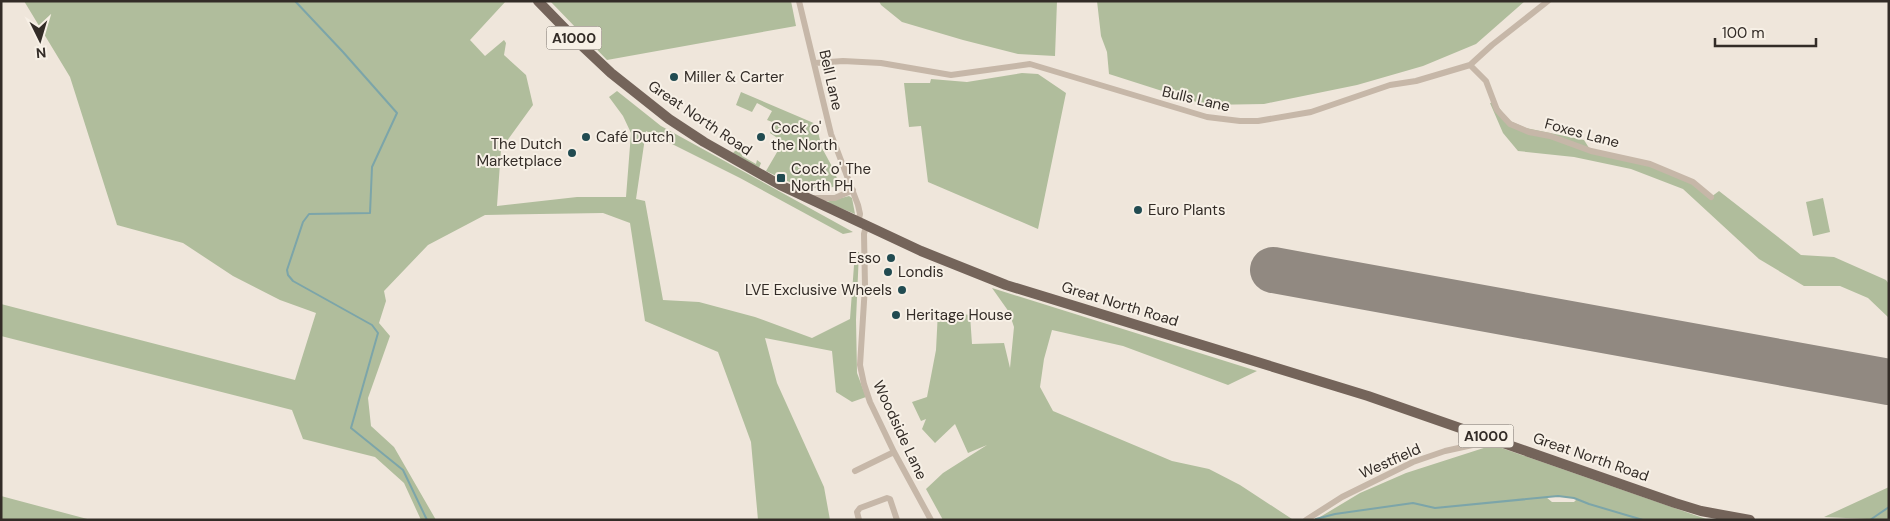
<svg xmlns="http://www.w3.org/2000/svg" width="1890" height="521" font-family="'DM Sans',sans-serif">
  <rect width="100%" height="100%" fill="#efe6db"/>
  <path fill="#b0bd9c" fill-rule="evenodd" d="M24,1H506L470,40L485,56L504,40L506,43L504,55L526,75L533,105L501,149L497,206L577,197H626L631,133L623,116L609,97L617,91L661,126L853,232L843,234L740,178L646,131L636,199L645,201L663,300L699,302L755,317L812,338L850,319L855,252H859L856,320L857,373L866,397L852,402L836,392L832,351L765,338L777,383L824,487L830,520H758L751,442L718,352L645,321L630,223L603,213L485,215L428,245L384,291L386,301L379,323L390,336L368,398L371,426L394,447L436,520H421L404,483L375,457L303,439L292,410L1,336V304L295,380L316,313L280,300L233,276L183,243L117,225L70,77Z
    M550,1H791L796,26L607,60Z
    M879,1H1057L1055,56L1018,54L963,40L902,22L881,5Z
    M1097,1H1525L1476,44L1423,66L1357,85L1264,104L1206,105L1109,74L1107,52L1101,36Z
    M1022,73L1038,74L1066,93L1038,229L928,182L921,126L909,127L904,83H930L931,79L967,82Z
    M741,92L816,124L822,148L835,172L839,186C806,192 795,185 766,171L783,142L770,133L775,123L767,120L772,111L757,103L752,112L736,105Z
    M1495,102L1508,120L1526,128L1584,140L1591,151L1634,160L1688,181L1711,197L1719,191L1801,255L1834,257L1886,280L1889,284V318L1868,298L1840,286H1804L1759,259L1683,189L1631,169L1574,157L1518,151L1503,133L1490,103Z
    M737,149L742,152V156L756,164L757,160L761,163L759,168L733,153Z
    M849,196L852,198L855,214L826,202Z
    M1823,198L1830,232L1813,236L1806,202Z
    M992,288L1257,371L1228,385L1123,346L1052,330L1044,359L1040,387L1053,411L1172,461L1209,469L1240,485L1292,519L943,520L926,489L943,473L987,445L968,453L955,424L935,443L922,429L926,419L921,421L912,402L927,397L936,350L938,311L970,315L972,344L1004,343L1010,368L1014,327L1009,312Z
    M1493,445L1709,520H1315L1360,493L1406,473ZM1563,496L1576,499V500L1574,502H1552L1546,497Z
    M1889,487V520L1824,517Z
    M1,496L91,520H1Z"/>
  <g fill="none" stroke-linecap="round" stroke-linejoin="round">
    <path stroke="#7ca5a9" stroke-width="2" d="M295,1L343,52L397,113L372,167L370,213L309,214L303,222L287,270L288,275L293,281L372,325L378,333L351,428L403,470L427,520
      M1316,519L1335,514L1413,503L1435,508L1558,496L1574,498L1589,504L1643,520
      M1870,520L1889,507"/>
    <path stroke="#918981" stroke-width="46" d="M1273,270L1889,382"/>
    <path stroke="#c6b7a8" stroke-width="6" d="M799,1L831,134L858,205L860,214L858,223
      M815,63L843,61L881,63L951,75L1030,64L1207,117L1240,121H1258L1311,112L1390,85L1416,81L1470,65L1492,45L1548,1
      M1470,65L1486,81L1497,110L1510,124L1529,132L1550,136L1591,151L1650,164L1693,182L1711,197
      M811,198H835L853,190
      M866,226L864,234L865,286L860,365L864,384L870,402L894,452L931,520
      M855,471L894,452
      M859,520L857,512L860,508L887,498L890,499L897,520
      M1306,520L1342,497L1413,462L1445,451L1477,444L1488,437"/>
    <path stroke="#74645a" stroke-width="10" d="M538,1L577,41L611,73L669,119L704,142L780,185L921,251L1006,285L1368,396L1675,503L1701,511L1750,520"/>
  </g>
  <g fill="#214b51" stroke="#f7f0e6" stroke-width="2">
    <circle cx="674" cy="77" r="5"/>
    <circle cx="586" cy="137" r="5"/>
    <circle cx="761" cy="137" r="5"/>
    <circle cx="572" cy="153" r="5"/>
    <rect x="776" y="173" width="10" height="10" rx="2.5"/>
    <circle cx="1138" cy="210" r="5"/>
    <circle cx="891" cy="258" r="5"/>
    <circle cx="888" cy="272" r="5"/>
    <circle cx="902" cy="290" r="5"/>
    <circle cx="896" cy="315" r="5"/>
  </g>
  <g text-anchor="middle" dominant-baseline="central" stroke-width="4" stroke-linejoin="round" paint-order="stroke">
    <g fill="#f7f0e6" stroke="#6e6760" stroke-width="1">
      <rect x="546.5" y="26.5" width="55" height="23" rx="4"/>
      <rect x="1458.5" y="424.5" width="55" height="23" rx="4"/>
    </g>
    <g font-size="14" font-weight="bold" fill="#332c27">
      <text x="574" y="38">A1000</text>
      <text x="1486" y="436">A1000</text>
    </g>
    <g font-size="15" fill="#332c27" stroke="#f7f0e6" text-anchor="start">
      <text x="684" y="77">Miller &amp; Carter</text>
      <text x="771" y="128">Cock o'<tspan x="771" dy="17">the North</tspan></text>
      <text x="596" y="137">Café Dutch</text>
      <text x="562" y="144" text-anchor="end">The Dutch<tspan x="562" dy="17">Marketplace</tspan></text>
      <text x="791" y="169">Cock o' The<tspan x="791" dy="17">North PH</tspan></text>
      <text x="1148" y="210">Euro Plants</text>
      <text x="881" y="258" text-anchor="end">Esso</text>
      <text x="898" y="272">Londis</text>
      <text x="892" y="290" text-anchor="end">LVE Exclusive Wheels</text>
      <text x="906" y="315">Heritage House</text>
    </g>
    <g font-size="15" fill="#332c27" stroke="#f7f0e6">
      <text transform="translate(831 80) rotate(77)">Bell Lane</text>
      <text transform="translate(1196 99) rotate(13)">Bulls Lane</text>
      <text transform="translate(700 118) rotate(34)">Great North Road</text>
      <text transform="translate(1582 133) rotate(15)">Foxes Lane</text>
      <text transform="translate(1120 304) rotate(17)">Great North Road</text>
      <text transform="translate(900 430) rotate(65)">Woodside Lane</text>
      <text transform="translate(1591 457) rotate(19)">Great North Road</text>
      <text transform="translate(1390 461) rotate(-24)">Westfield</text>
    </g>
  </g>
  <rect width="1890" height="521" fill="none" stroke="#332c27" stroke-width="5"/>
  <g transform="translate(40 40) rotate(175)" stroke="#f7f0e6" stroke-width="4" paint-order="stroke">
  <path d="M0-4L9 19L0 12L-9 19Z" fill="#332c27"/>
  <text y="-8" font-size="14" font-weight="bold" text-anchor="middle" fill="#332c27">N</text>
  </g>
  <path d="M1715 38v8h101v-8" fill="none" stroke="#332c27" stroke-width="2.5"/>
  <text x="1722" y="38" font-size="15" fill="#332c27" stroke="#f7f0e6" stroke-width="4" paint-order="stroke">100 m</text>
</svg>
